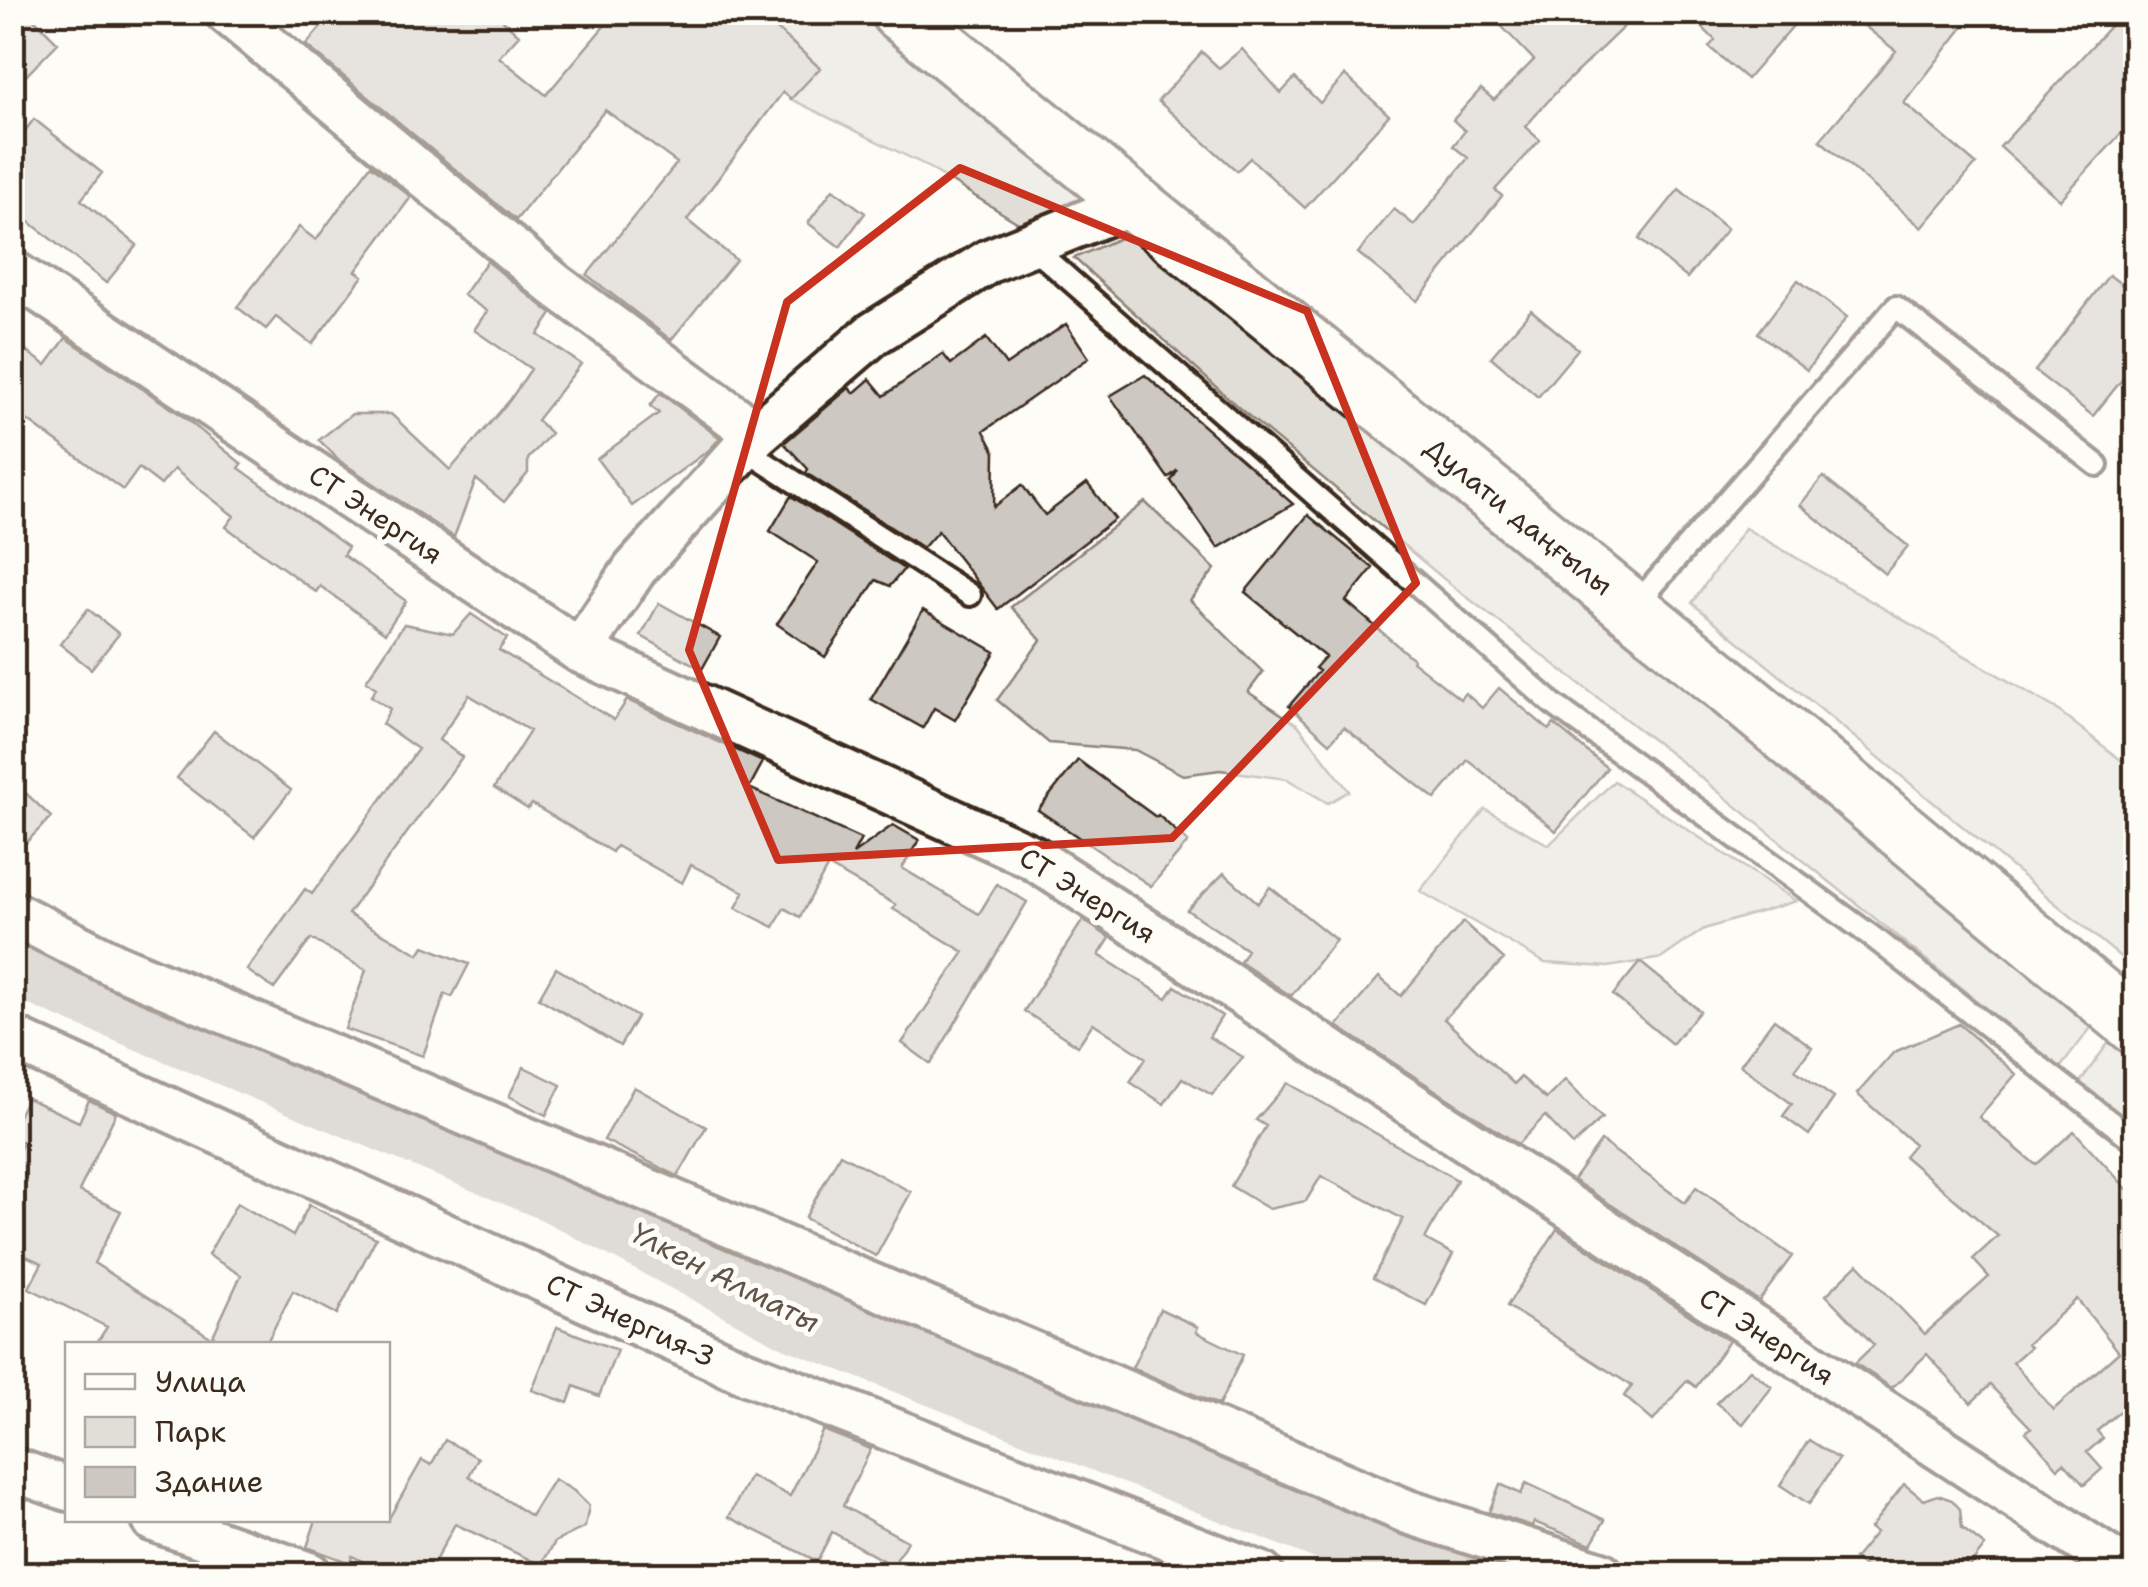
<svg xmlns="http://www.w3.org/2000/svg" width="2148" height="1587" font-family="'Shantell Sans',sans-serif">
  <rect width="100%" height="100%" fill="#fdfcf7"/>
  <filter id="ink" filterUnits="userSpaceOnUse"><feTurbulence type="fractalNoise" baseFrequency=".01" numOctaves="2"/><feDisplacementMap in="SourceGraphic" scale="20" xChannelSelector="R" yChannelSelector="G"/><feConvolveMatrix kernelMatrix="1 2 1 2 8 2 1 2 1" color-interpolation-filters="sRGB"/></filter>
  <g filter="url(#ink)">
    <path fill="#e1ded7" stroke="#8e847a" stroke-width="2.5" d="M765,12L881,13L1099,198L1028,229L923,164L791,99L819,67L762,15Z
      M1129,234L2097,1020L2060,1068L1684,764L1450,584L1238,407L1074,258Z
      M1145,502L1215,569L1190,600L1263,672L1248,692L1298,725L1349,791L1328,803L1287,779L1220,770L1183,775L1135,750L1049,743L997,700L1041,640L1011,607Z
      M1745,528L2055,708L2135,771V969L1692,603Z
      M1614,781L1796,901L1704,929L1662,958L1608,967L1545,963L1420,891L1485,809L1549,845Z
      M2109,1042L2135,1063V1129L2078,1085Z"/>
    <g fill="none" stroke-linecap="round" stroke-linejoin="round">
      <path stroke="#bbb4ad" stroke-width="68" d="M12,961L558,1190L797,1317L1445,1574"/>
    </g>
    <path fill="#cdc8c2" stroke="#3b2a1e" stroke-width="2.5" fill-rule="evenodd" d="M12,12H27L58,43L12,90Z
      M333,12H494L519,35L499,57L546,95L616,12H758L820,68L791,99L783,92L687,220L736,260L671,340L587,275L677,163L605,110L516,220L306,45Z
      M1488,12H1639L1558,90L1525,127L1540,140L1495,190L1502,196L1417,301L1358,253L1394,209L1414,225L1468,158L1453,146L1465,131L1453,120L1481,89L1494,100L1534,60Z
      M1687,12H1805L1747,79L1709,47L1715,40Z
      M1847,12H1975L1904,103L1976,164L1922,228L1820,140L1896,51Z
      M2123,12H2136V117L2060,200L2000,147Z
      M1242,49L1281,93L1295,78L1320,103L1345,75L1389,115L1305,208L1250,158L1237,171L1158,101L1202,52L1219,68Z
      M34,119L102,173L81,200L137,245L106,283L12,208V148Z
      M371,165L411,197L356,271L363,276L312,344L276,317L266,329L237,307L299,227L316,240Z
      M833,189L865,213L840,247L808,223Z
      M1679,189L1727,229L1687,278L1639,239Z
      M487,261L552,314L538,335L581,364L537,420L551,433L528,459V473L504,502L476,479L454,537L340,461L319,440L352,414H391L450,470L510,400L531,369L474,330L487,311L463,295Z
      M2109,275L2136,295V362L2093,416L2035,371Z
      M1798,280L1847,317L1807,370L1758,333Z
      M1531,310L1578,349L1538,397L1491,357Z
      M1066,324L1089,358L984,431L995,452L994,507L1022,485L1045,515L1087,483L1115,519L998,609L938,531L923,548L806,473L808,469L784,443L849,388L854,393L870,379L884,396L943,354L951,364L986,338L1006,365Z
      M66,338L180,414L242,464L239,468L348,547L343,555L406,601L385,633L320,586L316,592L226,527L234,516L174,469L161,485L139,468L123,490L12,409V341L46,365Z
      M1145,375L1293,504L1218,548L1171,481L1178,470L1168,478L1110,396Z
      M660,393L720,438L709,450L632,506L597,459L659,413L650,406Z
      M1823,477L1908,546L1885,574L1800,505Z
      M791,496L904,569L890,586L876,580L825,657L777,624L818,562L770,531Z
      M1308,515L1373,568L1346,601L1413,659L1412,661L1460,699L1465,693L1482,708L1499,688L1549,730L1554,724L1607,768L1556,831L1468,760L1435,799L1344,727L1330,743L1289,706L1319,671L1315,668L1325,657L1245,592Z
      M659,603L720,637L702,669L641,636Z
      M88,609L119,634L91,669L60,644Z
      M923,610L995,652L955,720L934,708L923,728L871,699Z
      M471,614L507,638L499,650L614,720L627,700L763,762L749,788L861,839L853,854L893,825L919,840L902,868L979,914L997,884L1027,902L931,1064L902,1043L964,952L893,909L896,905L828,866L800,917L784,908L774,927L736,908L744,892L691,865L682,883L616,846L612,852L532,804L528,809L494,788L530,731L469,695L439,740L462,757L348,914L419,954L424,946L469,964L452,997L445,994L423,1056L345,1029L366,970L311,939L274,989L247,970L305,889L312,894L418,749L382,724L390,709L371,696L376,688L366,681L404,624L453,634Z
      M214,731L291,790L254,837L177,778Z
      M1078,760L1156,817L1158,815L1188,842L1151,886L1038,810Z
      M12,780L51,817L12,857Z
      M1224,873L1258,903L1270,887L1336,940L1291,996L1240,962L1247,950L1187,910Z
      M1083,920L1110,938L1099,955L1167,998L1175,986L1222,1016L1209,1037L1243,1057L1212,1095L1182,1078L1164,1104L1130,1082L1146,1058L1093,1023L1078,1046L1024,1011Z
      M1463,922L1504,959L1444,1019L1514,1084L1521,1077L1546,1099L1565,1080L1602,1118L1573,1145L1545,1116L1518,1144L1337,1026L1379,977L1401,996Z
      M1640,962L1700,1011L1672,1044L1613,995Z
      M556,968L637,1017L620,1046L539,998Z
      M1774,1019L1812,1047L1795,1070L1834,1098L1809,1135L1783,1116L1792,1104L1740,1065Z
      M1959,1024L2016,1074L1979,1117L2036,1165L2074,1131L2136,1199V1398L2097,1431L2103,1438L2087,1452L2102,1469L2084,1485L2064,1463L2058,1468L2026,1432L2031,1428L1990,1385L1971,1403L1927,1354L1892,1388L1855,1363L1874,1345L1826,1295L1858,1264L1925,1334L1989,1277L1973,1259L1998,1236L1904,1156L1914,1144L1857,1094L1894,1052ZM2077,1299L2119,1352L2053,1410L2013,1362L2030,1347L2027,1344Z
      M524,1067L561,1085L546,1115L509,1096Z
      M1288,1083L1457,1180L1425,1239L1453,1254L1426,1305L1373,1278L1403,1219L1321,1176L1306,1201L1269,1209L1231,1186L1266,1126L1256,1120Z
      M634,1087L706,1127L678,1176L604,1140Z
      M27,1098L79,1122L89,1100L116,1113L79,1191L121,1211L94,1263L212,1338L241,1275L208,1255L237,1203L293,1236L309,1205L376,1238L337,1314L293,1291L266,1344H96L107,1327L29,1288L42,1263L12,1250V1165L23,1142L12,1137V1128Z
      M1601,1141L1685,1203L1696,1187L1792,1256L1759,1301L1573,1180Z
      M840,1154L911,1192L876,1256L805,1218Z
      M1557,1229L1729,1341L1696,1387L1687,1380L1653,1421L1624,1396L1632,1386L1507,1306Z
      M1160,1309L1198,1327L1196,1332L1243,1355L1219,1405L1132,1368Z
      M557,1327L617,1350L599,1396L574,1386L568,1403L532,1390Z
      M1750,1370L1772,1387L1743,1424L1716,1403Z
      M823,1430L871,1449L843,1506L907,1541L893,1566L832,1532L817,1561L729,1517L750,1476L790,1496Z
      M445,1440L478,1458L469,1476L531,1516L554,1479L574,1491L589,1506L585,1527L555,1542L541,1565L455,1524L428,1574H388L352,1556L350,1563L307,1547L316,1520H388L422,1460L431,1465Z
      M1809,1440L1839,1459L1809,1504L1780,1485Z
      M1526,1483L1605,1520L1591,1544L1534,1522L1532,1526L1489,1512L1500,1484L1521,1494Z
      M1904,1484L1924,1500L1938,1495L1952,1500L1960,1509L1962,1528L1985,1546L1963,1574H1874L1854,1559L1876,1532L1870,1528Z"/>
    <g fill="none" stroke-linecap="round" stroke-linejoin="round">
      <defs>
        <path id="lane" d="M1030,245L1553,704L1878,941L2136,1142
          M744,449L970,595
          M1634,607L1896,307L2097,465"/>
        <path id="street" d="M227,12L555,285L757,434
          M12,272L580,651L1032,857L2133,1574
          M580,651L635,569L757,434L873,334L989,261L1133,203
          M12,913L117,966L1408,1512L1601,1574
          M12,1038L742,1371L1261,1574
          M12,1469L68,1489
          M154,1520L309,1574"/>
        <path id="secondary" d="M899,12L1725,684L2136,1026"/>
      </defs>
      <use href="#lane" stroke="#3b2a1e" stroke-width="28"/>
      <use href="#street" stroke="#3b2a1e" stroke-width="50"/>
      <use href="#secondary" stroke="#3b2a1e" stroke-width="62"/>
      <use href="#lane" stroke="#fdfcf7" stroke-width="20"/>
      <use href="#street" stroke="#fdfcf7" stroke-width="42"/>
      <use href="#secondary" stroke="#fdfcf7" stroke-width="55"/>
    </g>
  </g>
  <path d="M0 0H2148V1587H0ZM960,168L1307,311L1416,583L1172,838L778,860L689,650L787,302Z" fill="#fdfcf7" fill-opacity=".55" fill-rule="evenodd"/>
  <path fill="none" stroke="#c8321e" stroke-width="8" stroke-linejoin="round" d="M960,168L1307,311L1416,583L1172,838L778,860L689,650L787,302Z"/>
  <g text-anchor="middle" dominant-baseline="central" stroke-width="10" stroke-linejoin="round" paint-order="stroke">
    <g font-size="28" fill="#3b2a1e" stroke="#fdfcf7">
      <text transform="translate(376 514) rotate(34)">СТ Энергия</text>
      <text transform="translate(1519 516) rotate(39)">Дулати даңғылы</text>
      <text transform="translate(1088 895) rotate(32)">СТ Энергия</text>
      <text transform="translate(631 1320) rotate(25)">СТ Энергия-3</text>
      <text transform="translate(1767 1336) rotate(33)">СТ Энергия</text>
    </g>
    <g font-size="30" font-style="italic" fill="#615349" stroke="#fdfcf7">
      <text transform="translate(725 1277) rotate(27)">Үлкен Алматы</text>
    </g>
  </g>
  <rect width="2148" height="1587" fill="none" stroke="#fdfcf7" stroke-width="50"/>
  <rect x="25" y="25" width="2098" height="1537" fill="none" stroke="#3b2a1e" stroke-width="4" filter="url(#ink)"/>
  <rect x="65" y="1342" width="325" height="180" fill="#fdfcf7" stroke="#afa8a0" stroke-width="2.5"/>
  <rect x="85" y="1374" width="50" height="15" fill="#fdfcf7" stroke="#afa8a0" stroke-width="2.5"/>
  <text x="155" y="1392" font-size="30" fill="#3b2a1e">Улица</text>
  <rect x="85" y="1417" width="50" height="30" fill="#e1ded7" stroke="#afa8a0" stroke-width="2.5"/>
  <text x="155" y="1442" font-size="30" fill="#3b2a1e">Парк</text>
  <rect x="85" y="1467" width="50" height="30" fill="#cdc8c2" stroke="#afa8a0" stroke-width="2.5"/>
  <text x="155" y="1492" font-size="30" fill="#3b2a1e">Здание</text>
</svg>
